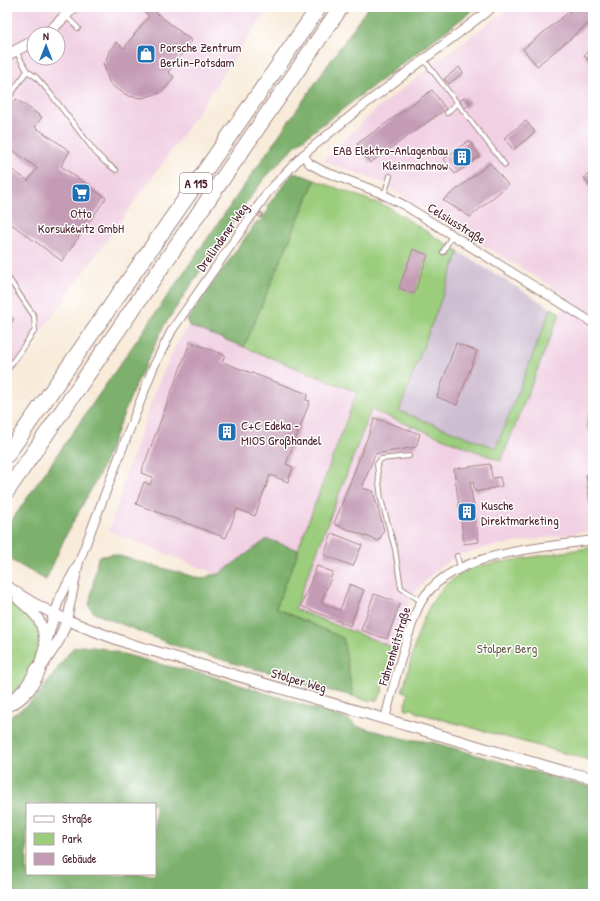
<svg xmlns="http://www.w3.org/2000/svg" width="600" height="901" font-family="'Patrick Hand',sans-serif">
  <rect width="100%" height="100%" fill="#fff"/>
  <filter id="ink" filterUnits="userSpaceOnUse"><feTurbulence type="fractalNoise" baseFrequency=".025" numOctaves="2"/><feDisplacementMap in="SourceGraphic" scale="8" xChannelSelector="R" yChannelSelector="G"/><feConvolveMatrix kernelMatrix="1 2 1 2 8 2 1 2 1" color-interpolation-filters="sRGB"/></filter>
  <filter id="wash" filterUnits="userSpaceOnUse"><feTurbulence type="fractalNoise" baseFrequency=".012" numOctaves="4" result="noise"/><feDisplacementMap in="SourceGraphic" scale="16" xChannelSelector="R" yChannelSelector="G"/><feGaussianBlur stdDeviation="0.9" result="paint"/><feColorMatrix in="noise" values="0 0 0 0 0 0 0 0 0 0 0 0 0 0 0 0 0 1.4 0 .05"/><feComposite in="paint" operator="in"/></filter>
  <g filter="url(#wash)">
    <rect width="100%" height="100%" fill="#f8ebd9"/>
    <path fill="#f1d0e3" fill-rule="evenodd" d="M7,7H269L174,147L46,325L7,383ZM34,34H58V58H34Z
      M511,7H593V530L489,547L463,554L449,561L435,571L415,592L402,616L392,647L295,609L371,410L501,461L560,313L569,297L395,192L388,184L323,161L374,111L459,45Z
      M189,326L357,392L299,550L267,540L219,575L109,531L122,492V486L157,386L177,343Z"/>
    <path fill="#cebed1" d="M459,252L551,308L496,448L399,411Z"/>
    <path fill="#9bcd7d" stroke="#727654" d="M315,180L388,207L459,252L399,411L496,448L551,308L560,313L501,461L371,410L295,609L392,647L382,693L377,700L368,701L353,696L343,638L276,608L357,392L244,347Z
      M593,404V415L589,426L591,427L590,431L587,428V420Z
      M593,547V761L418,713L411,708L408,711L405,708L408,693L402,691C419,640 419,587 478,566Z
      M7,597C17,606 31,615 37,628C44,642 34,668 26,680C21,687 14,692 7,696Z"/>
    <path fill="#7cb06c" stroke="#63684c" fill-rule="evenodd" d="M368,7H477L298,143L264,179L240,211L164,326L133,391L99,475L65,537L46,580L7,558V527Z
      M294,172L315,180L244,347L189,326L187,320L257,221L260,222L269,209L267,206Z
      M267,539L299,550L276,608L343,638L353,696L309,686L278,674L250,668L173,645L94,613L89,606L98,557L113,554L202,579L211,575L219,574Z
      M82,646L101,648L167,666L205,674L348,719L356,726L406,739L432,742L570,782L593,787V894H7V717C39,704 52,673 73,648ZM27,804H155V874H27Z"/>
    <g id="blocks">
      <path fill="#c49bb5" d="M144,7H149L192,41L168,72L174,77L166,88L160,93L142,98L128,96L114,87L109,82L103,63L107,66L108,63L106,61L109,51L116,42L124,48L149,16L142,10Z
        M575,7H583L593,20L537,66L523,49Z
        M593,47V66L584,55Z
        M459,67L463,73L449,84L444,79Z
        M432,90L446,109L370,163L357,144Z
        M465,97L470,103L465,108L460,101Z
        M16,99L42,117L35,127L70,151L61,166L106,198L62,261L7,221V166L28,181L37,168L7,146V111Z
        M526,121L535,132L513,150L504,138Z
        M469,140L480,156L455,174L444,159Z
        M490,163L508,185L470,217L443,200Z
        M593,172V190L592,191L584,177Z
        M261,212L263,214L261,218L258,216Z
        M413,249L428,255L414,294L399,288Z
        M7,314L14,319L7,330Z
        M190,342L225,355L222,362L308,394L306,400L310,401L286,464L293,467L288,482L270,475L255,516L237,509L226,538L136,504L144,482L150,485L153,477L141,473Z
        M456,343L477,351L457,405L437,397Z
        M375,418L420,434L416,447L375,454L362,488L373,491L384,530L379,541L334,524Z
        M490,464L492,478L500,477L502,486L475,492L473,482H470L479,542L464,544L454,469Z
        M593,474V517H592L586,475Z
        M332,533L362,545L353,566L324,555Z
        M317,566L333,572L321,603L340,610L350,584L364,590L350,626L301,606Z
        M374,594L400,603L387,639L361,630Z"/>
    </g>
  </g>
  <g filter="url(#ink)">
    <use href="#blocks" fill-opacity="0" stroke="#a18582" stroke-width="1"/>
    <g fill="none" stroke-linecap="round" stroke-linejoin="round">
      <defs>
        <path id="service" d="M66,16L78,28
          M16,51L27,71L36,77L50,93L96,153L105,162L116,170
          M424,60L505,165
          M7,100L27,71
          M447,113L457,103
          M384,195L390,176
          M443,252L452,235
          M7,276L34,316L35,330L7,370
          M409,456L381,459L377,464L381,499L395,549L401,588L421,601
          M457,556L460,567"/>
        <path id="minor" d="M303,155L310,164L323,171L378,192L404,205L593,323
          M54,615L61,595L78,564
          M67,620L79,562L153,368L172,330L268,192L303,155L360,108L493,7
          M385,719C392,691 399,663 408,636C412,625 415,612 421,602C450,551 540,549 593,540"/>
        <path id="tertiary" d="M47,34L74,7
          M7,55L34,41
          M7,586C45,614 88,629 133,645L565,772L593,778
          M18,599C37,615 43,620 45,645
          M42,666L59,640L67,620
          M38,670L54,615"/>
        <path id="motorway" d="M7,455L319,7
          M7,491L341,7
          M7,704C23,697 31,685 38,670"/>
      </defs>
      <use href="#service" stroke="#a18582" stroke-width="6"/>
      <use href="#minor" stroke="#a18582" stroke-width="10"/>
      <use href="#tertiary" stroke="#a18582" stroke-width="12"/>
      <use href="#motorway" stroke="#a18582" stroke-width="17"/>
      <use href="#service" stroke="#fff" stroke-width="4"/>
      <use href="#minor" stroke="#fff" stroke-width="8"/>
      <use href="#tertiary" stroke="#fff" stroke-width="10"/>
      <use href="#motorway" stroke="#fff" stroke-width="15"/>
    </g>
  </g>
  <defs>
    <symbol id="shop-square" viewBox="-11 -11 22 22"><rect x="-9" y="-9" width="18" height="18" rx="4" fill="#1f6fb2" stroke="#fff"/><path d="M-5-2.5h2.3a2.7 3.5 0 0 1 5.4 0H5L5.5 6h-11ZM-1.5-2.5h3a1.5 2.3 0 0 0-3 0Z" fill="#fff"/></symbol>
    <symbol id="building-square" viewBox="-11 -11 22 22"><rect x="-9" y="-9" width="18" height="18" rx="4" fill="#1f6fb2" stroke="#fff"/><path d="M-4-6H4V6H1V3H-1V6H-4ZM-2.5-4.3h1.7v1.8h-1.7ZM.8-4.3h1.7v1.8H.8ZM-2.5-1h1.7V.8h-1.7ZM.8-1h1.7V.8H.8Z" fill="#fff"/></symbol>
    <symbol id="supermarket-square" viewBox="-11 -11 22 22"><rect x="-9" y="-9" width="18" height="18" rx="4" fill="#1f6fb2" stroke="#fff"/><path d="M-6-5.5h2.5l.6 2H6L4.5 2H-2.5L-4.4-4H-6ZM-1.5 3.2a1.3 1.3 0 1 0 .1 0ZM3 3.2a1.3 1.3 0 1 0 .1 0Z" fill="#fff"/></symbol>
  </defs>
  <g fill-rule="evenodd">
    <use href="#shop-square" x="135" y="43" width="22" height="22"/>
    <use href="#building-square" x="451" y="146" width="22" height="22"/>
    <use href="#supermarket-square" x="70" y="182" width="22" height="22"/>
    <use href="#building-square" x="216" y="421" width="22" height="22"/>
    <use href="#building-square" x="456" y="501" width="22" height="22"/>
  </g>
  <g text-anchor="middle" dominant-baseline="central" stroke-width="3" stroke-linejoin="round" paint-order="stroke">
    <rect fill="#fff" stroke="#80626b" stroke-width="1" x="180" y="173" width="32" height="20" rx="3"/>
    <g font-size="12" font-weight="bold" fill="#4a1f2b">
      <text x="196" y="183">A 115</text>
    </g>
    <g font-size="13" fill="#4a1f2b" stroke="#fff" text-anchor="start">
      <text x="160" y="47">Porsche Zentrum<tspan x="160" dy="15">Berlin-Potsdam</tspan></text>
      <text x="448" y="150" text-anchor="end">EAB Elektro-Anlagenbau<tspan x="448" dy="15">Kleinmachnow</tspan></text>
      <text x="81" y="213" text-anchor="middle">Otto<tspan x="81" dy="15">Korsukéwitz GmbH</tspan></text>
      <text x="241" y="425">C+C Edeka -<tspan x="241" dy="15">MIOS Großhandel</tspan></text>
      <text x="481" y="505">Kusche<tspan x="481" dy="15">Direktmarketing</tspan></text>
    </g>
    <g font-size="13" fill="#4a1f2b" stroke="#fff">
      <text transform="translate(457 223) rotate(32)">Celsiusstraße</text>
      <text transform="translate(222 237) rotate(-55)">Dreilindener Weg</text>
      <text transform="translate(394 646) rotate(-73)">Fahrenheitstraße</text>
      <text transform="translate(299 680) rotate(16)">Stolper Weg</text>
    </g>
    <g font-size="13" fill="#665c48" stroke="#fff">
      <text x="507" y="648">Stolper Berg</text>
    </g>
  </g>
  <rect width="600" height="901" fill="none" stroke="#fff" stroke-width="24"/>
  <rect x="26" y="803" width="130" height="72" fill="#ffffff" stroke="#b7a5aa"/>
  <rect x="34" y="816" width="20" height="6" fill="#ffffff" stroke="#b7a5aa"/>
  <text x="62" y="823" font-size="12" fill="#4a1f2b">Straße</text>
  <rect x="34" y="833" width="20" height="12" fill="#9bcd7d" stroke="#b7a5aa"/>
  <text x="62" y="843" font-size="12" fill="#4a1f2b">Park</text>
  <rect x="34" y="853" width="20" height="12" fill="#c49bb5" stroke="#b7a5aa"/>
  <text x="62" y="863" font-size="12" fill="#4a1f2b">Gebäude</text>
  <g transform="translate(46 46)"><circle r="19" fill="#ffffff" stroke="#b7a5aa"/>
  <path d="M0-3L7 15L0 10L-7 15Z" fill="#1f6fb2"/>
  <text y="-6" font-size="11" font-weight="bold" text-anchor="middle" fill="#4a1f2b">N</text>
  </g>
</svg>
